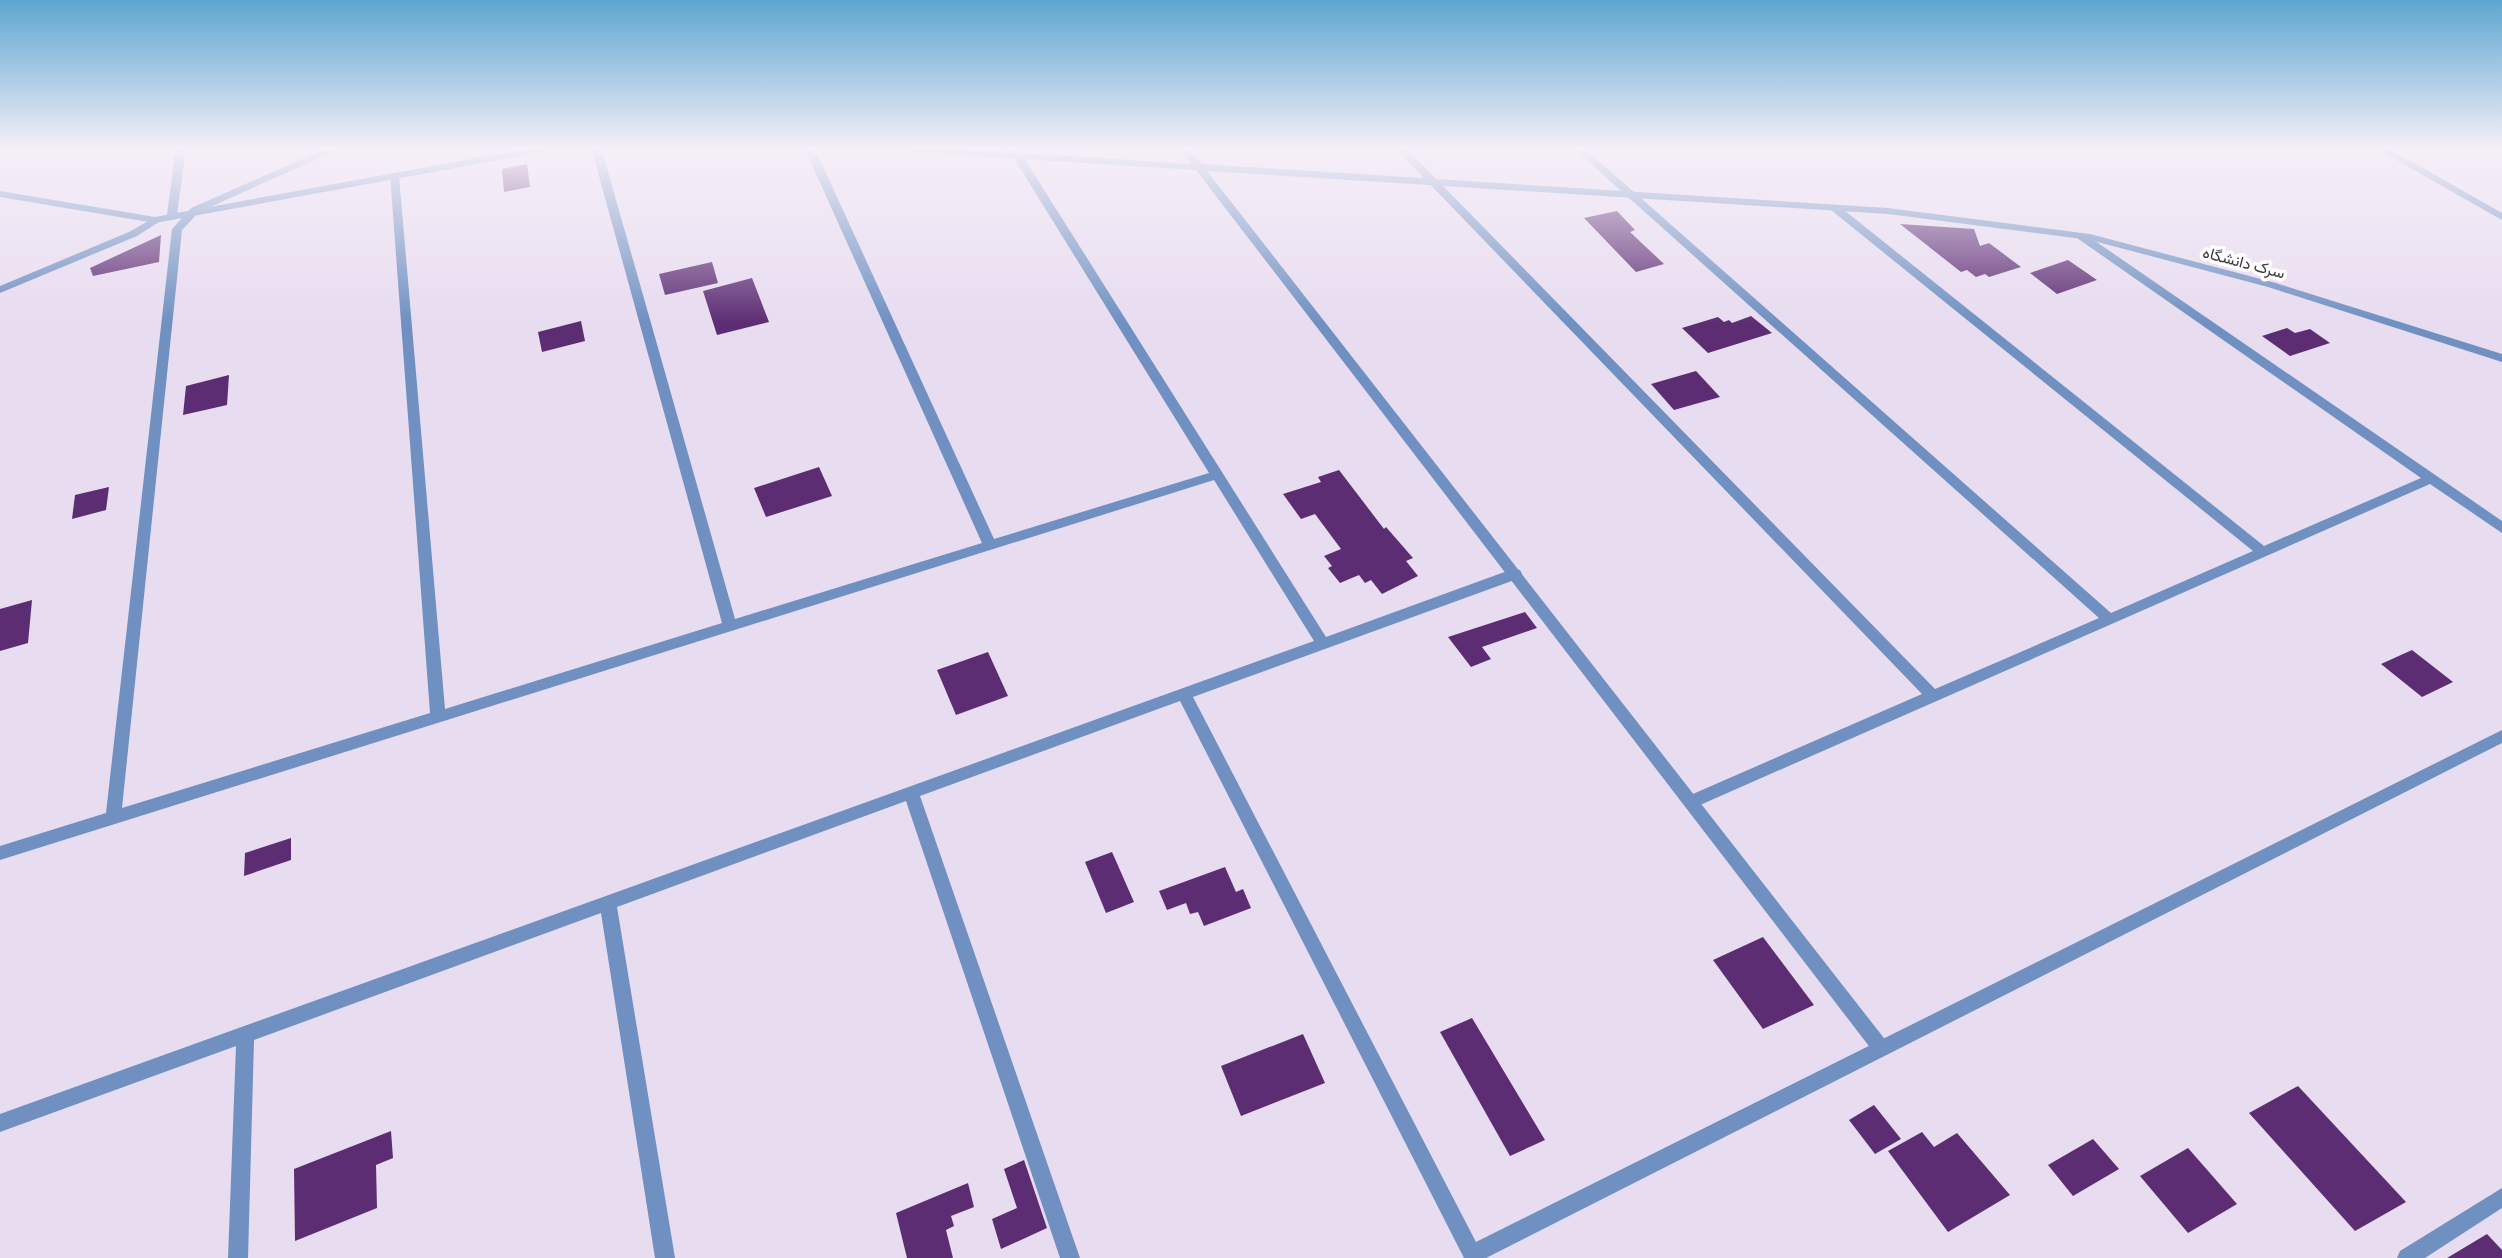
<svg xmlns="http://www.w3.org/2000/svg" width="2502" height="1258" font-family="Ubuntu,Vazirmatn,sans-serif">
  <rect width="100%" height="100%" fill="#e8dcf0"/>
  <path fill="#5d2d74" d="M527,164L530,187L504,192L502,169Z
    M1617,211L1635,230L1630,232L1664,264L1636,272L1584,218Z
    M1900,224L1974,229L1980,246L1989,243L2021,267L1989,277L1985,274L1976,277L1967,270L1961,272Z
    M161,235L159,262L93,276L90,268Z
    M2068,260L2097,280L2057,294L2030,273Z
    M712,262L718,283L665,295L659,274Z
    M752,278L769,322L717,335L703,291Z
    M1751,316L1772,333L1708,353L1682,328L1718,317L1724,322L1729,320L1732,323Z
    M581,321L585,341L542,352L538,332Z
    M2287,328L2295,333L2310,329L2330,343L2290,356L2262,336Z
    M1696,371L1720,397L1674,410L1651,384Z
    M229,375L227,405L183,415L186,386Z
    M819,467L832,496L766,517L754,488Z
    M1339,470L1384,529L1386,527L1413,558L1406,561L1418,576L1382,594L1371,580L1365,583L1359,575L1340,583L1328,568L1332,566L1324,556L1341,549L1315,514L1301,519L1283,494L1321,482L1318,477Z
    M109,487L106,510L72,519L75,495Z
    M32,600L28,643L0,651V609Z
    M1525,612L1537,628L1482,647L1491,659L1471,667L1448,637Z
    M2412,650L2453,682L2422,697L2381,664Z
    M988,652L1008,696L956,715L937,670Z
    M291,838V860L244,876L245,853Z
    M1112,852L1134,902L1106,913L1085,862Z
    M1225,867L1236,892L1243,889L1251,908L1204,926L1198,912L1190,914L1186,903L1167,910L1159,891Z
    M1763,937L1814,1005L1763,1029L1713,960Z
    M1472,1018L1545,1140L1510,1156L1440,1032Z
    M1303,1034L1325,1083L1241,1116L1221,1066Z
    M2298,1086L2406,1202L2355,1231L2249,1113Z
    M1874,1105L1901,1139L1875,1154L1849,1120Z
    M391,1131L393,1158L376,1165L377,1208L295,1241L294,1169Z
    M1922,1132L1934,1147L1957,1133L2010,1195L1948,1232L1888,1151Z
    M2093,1139L2119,1169L2073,1196L2048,1165Z
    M2188,1148L2237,1204L2188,1233L2140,1176Z
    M1024,1160L1047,1228L1001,1249L992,1219L1017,1208L1004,1169Z
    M968,1183L974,1207L951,1216L954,1226L946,1230L953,1258H907L896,1213Z
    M2487,1234L2502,1250V1258H2447Z"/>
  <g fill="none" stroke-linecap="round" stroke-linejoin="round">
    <path fill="#6f90c1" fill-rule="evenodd" d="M176,147H186L177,215L172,218L167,215Z
      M330,147H344L199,212L182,230L122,808L430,713L390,174L399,176L445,709L722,623L591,147H601L735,619L982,543L804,147H814L994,539L1209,473L1007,147H1017L1326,637L1510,570H1520L1522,574L1520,578L1193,697L1476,1242L2502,730V743L1486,1258H1464L1180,701L920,796L1080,1258H1060L906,801L617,907L675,1258H655L601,913L254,1040L248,1258H228L236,1046L0,1132V1114L1314,641L1214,480L0,860V846L106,813L172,229L191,208Z
      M1394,147H1405L1935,689L2099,618L1572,147H1583L2111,613L2253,551L1831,210V206H1839L2264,546L2421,478L2077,238V234H2085L2502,521V533L2430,484L1691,809L1686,807L1683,802L1686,797L1922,694Z
      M2373,147H2386L2502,213V220Z
      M155,217L159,218V222L137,236L0,293V286L129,232Z
      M2502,1188V1208L2425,1258H2397L2400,1251Z"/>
    <path fill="#6f90c1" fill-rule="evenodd" d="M536,147H558L553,150L155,223L0,197V191L155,217Z
      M878,147H932L1191,164L1178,147H1188L1202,164L1888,208L2090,234L2276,283L2502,354V362L2268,287L2090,240L1888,214L1207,171L1887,1042L1890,1048L1887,1054L1881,1057L1875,1054L1196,170L883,150Z"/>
  </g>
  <linearGradient id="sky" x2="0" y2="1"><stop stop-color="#5da6d1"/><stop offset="0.46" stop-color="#f5eff8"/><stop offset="1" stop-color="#f5eff8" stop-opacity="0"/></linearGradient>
  <rect width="2502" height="323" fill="url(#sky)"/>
  <g text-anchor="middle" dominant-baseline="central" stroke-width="7" stroke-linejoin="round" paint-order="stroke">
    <g font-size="16" fill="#3c383f" stroke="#fff">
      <text transform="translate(2244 262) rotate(15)">سرک دانشگاه</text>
    </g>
  </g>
</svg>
